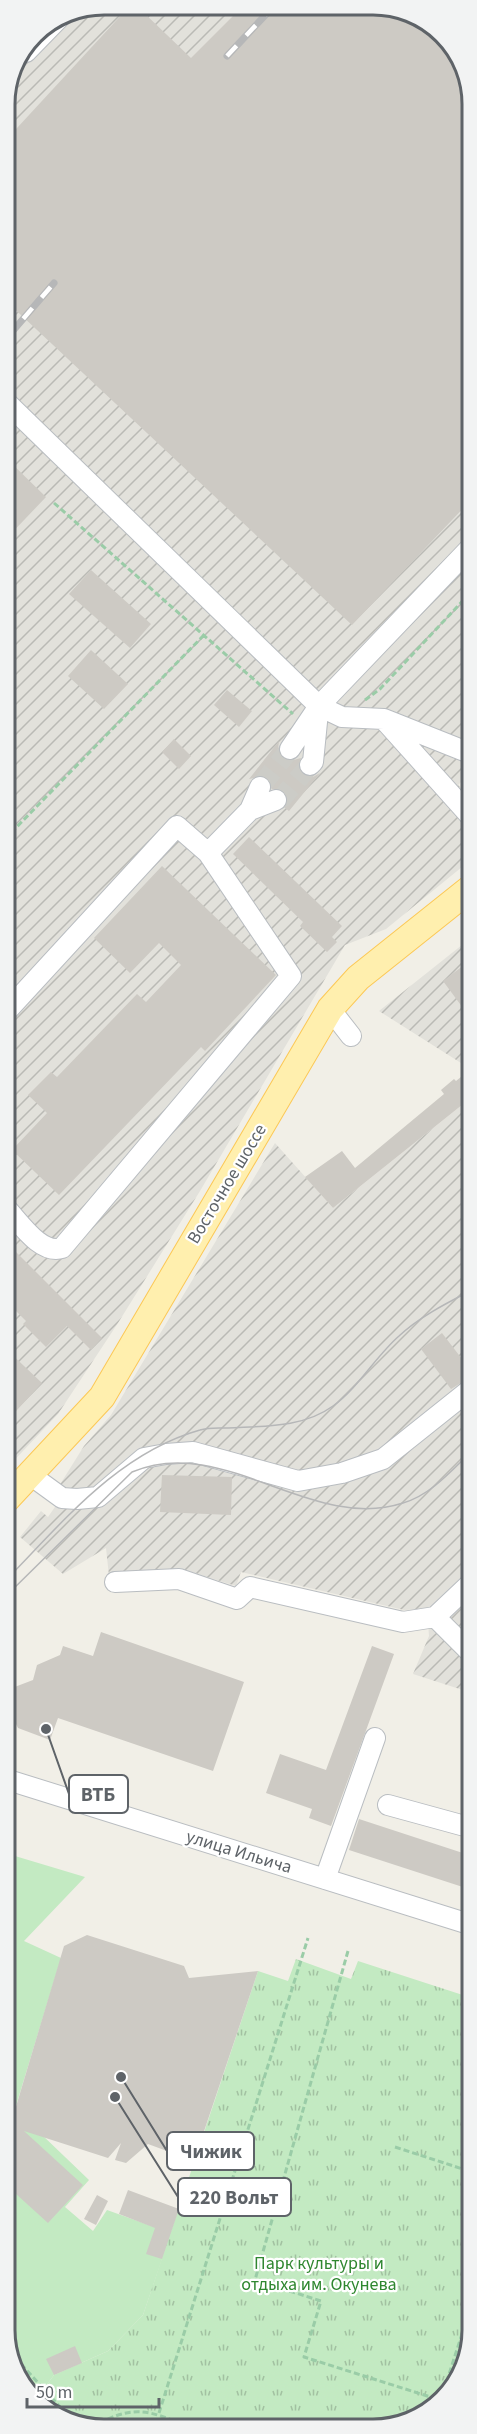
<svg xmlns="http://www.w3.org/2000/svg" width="477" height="2434" font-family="'Source Sans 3',sans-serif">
  <defs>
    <pattern id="industrial-furrows" width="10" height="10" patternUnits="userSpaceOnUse" patternTransform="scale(1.5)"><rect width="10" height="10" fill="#e2e1db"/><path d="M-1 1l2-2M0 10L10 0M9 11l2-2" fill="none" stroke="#babab5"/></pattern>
    <pattern id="park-tufts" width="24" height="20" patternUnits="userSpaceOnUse" patternTransform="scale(1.5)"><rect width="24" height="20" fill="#c3eac2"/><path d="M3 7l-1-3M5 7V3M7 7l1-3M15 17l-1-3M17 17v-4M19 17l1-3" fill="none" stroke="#a2c1a1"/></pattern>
  </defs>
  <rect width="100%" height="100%" fill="#f1efe7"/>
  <path fill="url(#industrial-furrows)" d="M398,8L447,38L472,92V771L458,785L472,798V854L462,867L386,929L345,945L200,1191L118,1323L58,1414L5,1470V98L34,34L67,12Z
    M472,937V1070L379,1011Z
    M472,1097V1693L413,1674L429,1636L427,1609L404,1610L241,1572L236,1586L185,1570L109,1576L106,1548L63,1574L20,1537L41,1511L48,1517L66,1491L59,1486L84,1446L111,1415L275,1143L333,1208Z"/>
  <path fill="#c3eac2" d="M5,1853L85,1877L24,1941L61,1958L15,2109L89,2180L65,2207L93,2231L107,2210L171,2233L143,2315L108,2351L54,2375L36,2399L30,2396L5,2342Z"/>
  <path fill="url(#park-tufts)" d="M296,1959L351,1979L358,1961L472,1998V2336L447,2396L385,2429L85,2428L36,2399L54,2375L108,2351L143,2315L258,1971L288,1981Z"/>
  <path fill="#cdcac4" d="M398,8L447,38L472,92V499L352,625L5,300V141L125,11H142L191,58L239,10Z
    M5,457L46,497L5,540Z
    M91,570L151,624L130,648L69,594Z
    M91,650L128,684L104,709L68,676Z
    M227,690L252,711L239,727L214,705Z
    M174,739L191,756L179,769L162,752Z
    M279,741L278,749L283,759L290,761L301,758L298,768L302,774L313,777L320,773L289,811L285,808L287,796L283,790L272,789L270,780L264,776L249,779Z
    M249,837L342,926L332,937L337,942L327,952L300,926L303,922L233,854Z
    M162,866L276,975L205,1051L201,1047L59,1195L12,1150L47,1113L28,1095L51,1072L57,1077L137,994L146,1002L181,965L159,943L130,973L94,938Z
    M472,959V1001L463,1008L443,981Z
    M472,1068V1097L333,1208L305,1177L342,1151L355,1168L444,1094L441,1090L454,1079L456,1081Z
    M5,1241L102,1338L91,1350L67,1326L46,1347L23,1324L26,1321L5,1300Z
    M442,1333L472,1372V1376L451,1389L421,1349Z
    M5,1348L42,1383L5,1423Z
    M162,1475L232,1477L231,1515L160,1512Z
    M101,1632L244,1682L213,1771L58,1718L50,1740L18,1728L6,1704L12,1688L33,1680L37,1665L60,1655L63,1646L93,1656Z
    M372,1646L394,1654L331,1826L309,1818L312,1809L266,1793L280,1754L326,1770Z
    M359,1819L472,1856V1890L349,1850Z
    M87,1935L184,1966L189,1978L258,1971L194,2161L148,2144L126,2163L115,2160L121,2143L108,2158L24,2131L83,2185L48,2223L5,2184V2114L12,2120L64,1946Z
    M128,2190L179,2209L162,2259L146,2254L155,2228L119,2214Z
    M97,2195L108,2201L96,2225L84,2219Z
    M75,2346L82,2363L54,2375L46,2359Z"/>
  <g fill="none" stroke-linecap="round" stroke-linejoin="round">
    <path stroke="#ccccc7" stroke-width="20" stroke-dasharray="20 10" stroke-linecap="butt" d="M260,787L290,749
      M276,800L282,798L310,765"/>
    <defs>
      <path id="minor" d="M26,52L63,14
        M5,401L319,706L342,717L384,719L472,754
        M386,722L472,818
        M290,749L319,706L472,546
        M310,765L313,762L318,712
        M250,810L276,800
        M208,853L250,810L260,787
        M330,1009L351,1036
        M5,1013L177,826L208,853L291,976L62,1248C40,1255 19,1221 5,1207
        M29,1474L62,1498L77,1499L98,1497L144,1458L166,1454L193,1452L298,1481L342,1473L383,1459L472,1388
        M115,1582L179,1579L237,1599L250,1587L403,1622L435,1617L472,1582
        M435,1617L472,1654
        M5,1779L472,1925
        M388,1805L472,1828
        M325,1879L375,1738"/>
      <path id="major" d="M5,1501L102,1397L330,1009L358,978L472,887"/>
    </defs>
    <use href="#minor" stroke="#b9bdc1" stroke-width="22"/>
    <use href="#major" stroke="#fcc855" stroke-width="28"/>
    <path stroke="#9acca7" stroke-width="3" stroke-dasharray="6 3" stroke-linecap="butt" d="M54,503L293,714
      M365,700L380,689L472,591
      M5,839L204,635
      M348,1951L255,2280L321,2301L304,2357L440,2400
      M395,2147L472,2172
      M21,2364L72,2420
      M441,2399L472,2303
      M159,2413L308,1938
      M92,2428C130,2404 150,2409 189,2428"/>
    <use href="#minor" stroke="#fff" stroke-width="20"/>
    <use href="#major" stroke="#ffefae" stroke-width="26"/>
    <path stroke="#b6b7b8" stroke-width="1.5" d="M5,1581C63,1522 118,1453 200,1430C209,1427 219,1428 228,1428C263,1426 303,1428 333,1406C359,1387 375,1357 399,1336C419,1317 447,1303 472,1290
      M5,1597L132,1472C223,1433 311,1533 403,1503C431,1495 452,1470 472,1451"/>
    <defs>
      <path id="rail" d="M227,56L271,9
        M5,340L54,283"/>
    </defs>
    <use href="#rail" stroke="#b6b7b8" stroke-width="7"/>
    <use href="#rail" stroke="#fff" stroke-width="4.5" stroke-dasharray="14" stroke-linecap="butt"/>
  </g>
  <g text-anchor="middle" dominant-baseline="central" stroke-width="4.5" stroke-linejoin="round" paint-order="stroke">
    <g font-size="18" fill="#5e6368" stroke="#fff">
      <text transform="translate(227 1184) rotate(-59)">Восточное шоссе</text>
      <text transform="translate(239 1852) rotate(17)">улица Ильича</text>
    </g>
    <g font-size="18" fill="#2f8730" stroke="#fff">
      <text x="319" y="2263">Парк культуры и<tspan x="319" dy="21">отдыха им. Окунева</tspan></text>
    </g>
  </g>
  <path d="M0 0H477V2434H0ZM104 15H373A89 89 0 0 1 462 104V2330A89 89 0 0 1 373 2419H104A89 89 0 0 1 15 2330V104A89 89 0 0 1 104 15Z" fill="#f2f3f3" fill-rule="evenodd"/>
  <path fill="none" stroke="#5e6368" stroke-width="3" d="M104 15H373A89 89 0 0 1 462 104V2330A89 89 0 0 1 373 2419H104A89 89 0 0 1 15 2330V104A89 89 0 0 1 104 15Z"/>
  <path fill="none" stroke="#5e6368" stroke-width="2" d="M46 1729L69 1794M121 2077L167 2151M115 2097L178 2197"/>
  <g fill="#5e6368" stroke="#fff" stroke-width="2">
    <circle cx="46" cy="1729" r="6"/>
    <circle cx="121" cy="2077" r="6"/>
    <circle cx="115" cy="2097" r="6"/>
  </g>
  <g fill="#fff" stroke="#5e6368" stroke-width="2">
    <rect x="69" y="1775" width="59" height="38" rx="6"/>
    <rect x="167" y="2132" width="87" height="38" rx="6"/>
    <rect x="178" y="2178" width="113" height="38" rx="6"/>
  </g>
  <g font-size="20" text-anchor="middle" font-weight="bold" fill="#5e6368">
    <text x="98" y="1801">ВТБ</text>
    <text x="211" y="2158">Чижик</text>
    <text x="234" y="2204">220 Вольт</text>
  </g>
  <path d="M27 2398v9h132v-9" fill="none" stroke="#5e6368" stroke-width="3"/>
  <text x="36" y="2398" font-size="18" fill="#5e6368" stroke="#ffffff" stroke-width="4.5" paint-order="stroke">50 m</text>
</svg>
